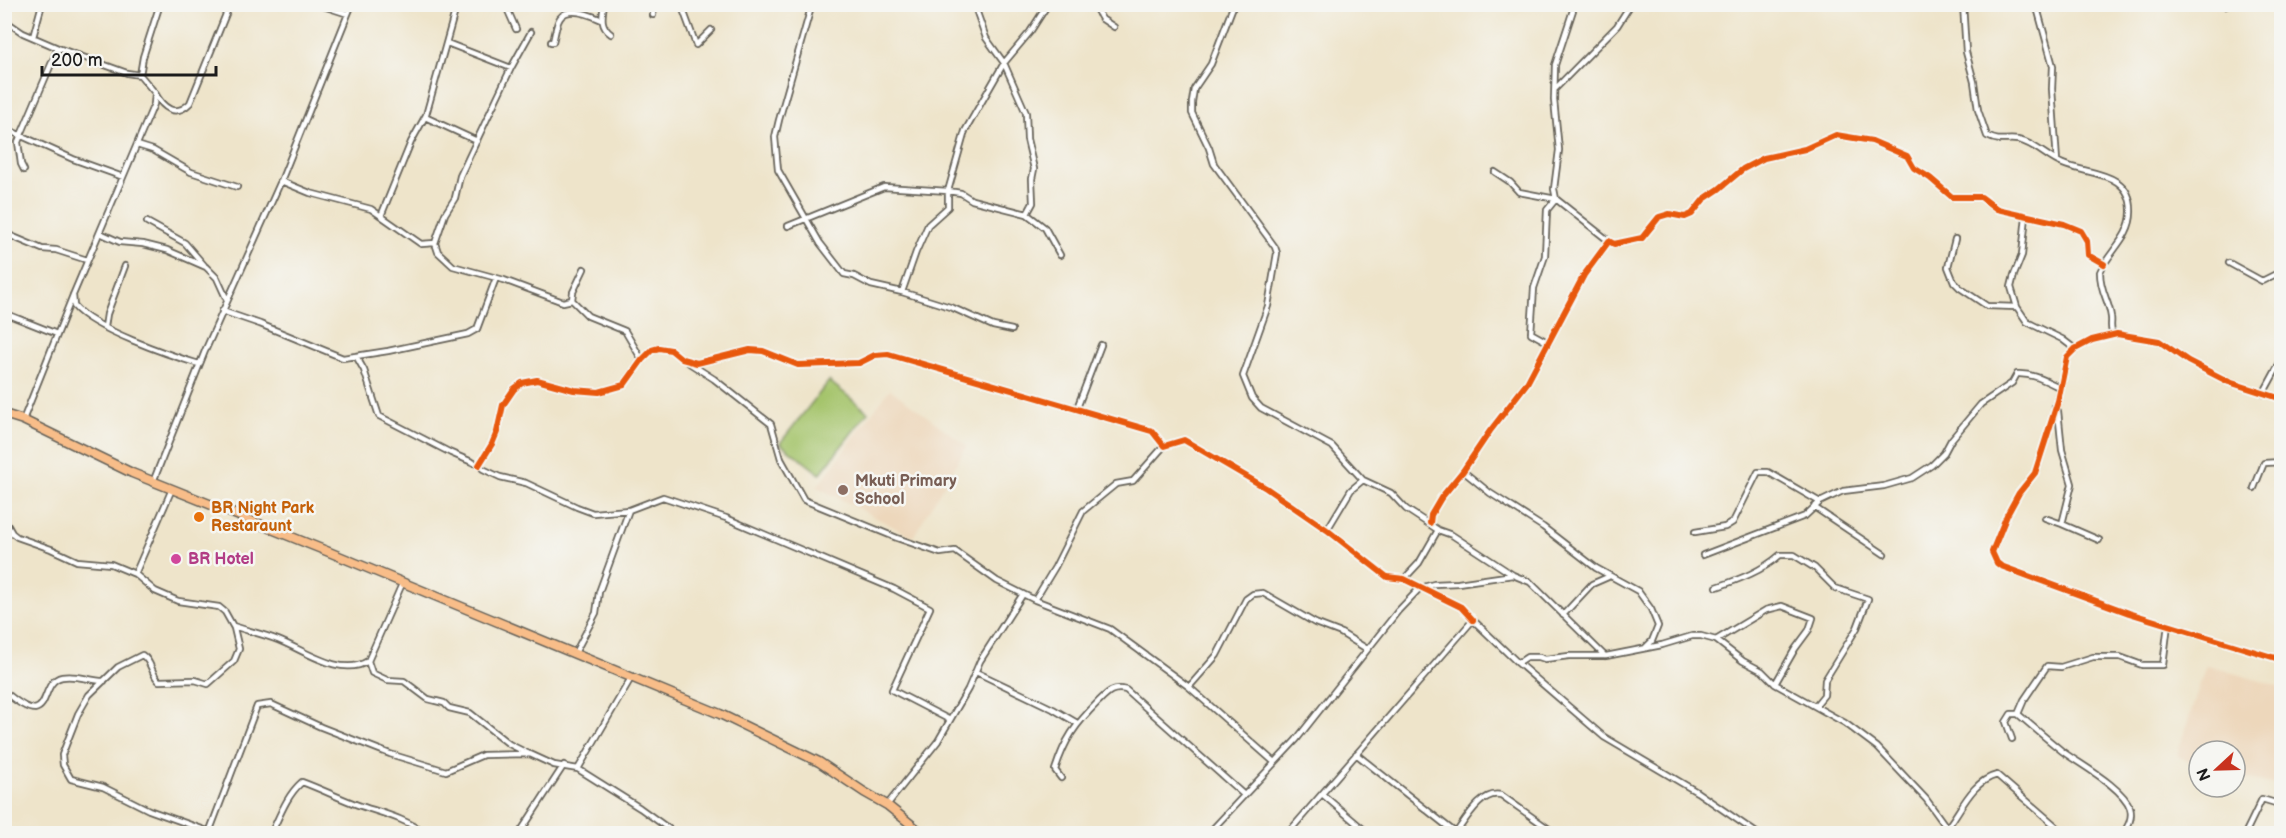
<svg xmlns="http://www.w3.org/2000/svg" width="2286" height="838" font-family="'Balsamiq Sans',sans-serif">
  <rect width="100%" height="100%" fill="#f6f6f2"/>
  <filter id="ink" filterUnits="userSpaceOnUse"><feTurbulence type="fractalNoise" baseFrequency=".0167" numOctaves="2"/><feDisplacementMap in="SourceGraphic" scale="12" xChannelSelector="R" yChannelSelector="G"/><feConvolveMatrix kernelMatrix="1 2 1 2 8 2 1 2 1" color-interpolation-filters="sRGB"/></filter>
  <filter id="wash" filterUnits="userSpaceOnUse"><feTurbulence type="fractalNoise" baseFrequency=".008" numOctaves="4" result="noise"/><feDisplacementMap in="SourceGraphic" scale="24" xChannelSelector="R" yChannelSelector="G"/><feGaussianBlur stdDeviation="1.35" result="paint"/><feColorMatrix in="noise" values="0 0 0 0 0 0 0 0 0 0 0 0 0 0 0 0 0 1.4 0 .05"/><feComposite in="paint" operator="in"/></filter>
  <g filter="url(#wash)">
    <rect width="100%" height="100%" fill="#eee4ca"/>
    <path fill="#edd7bb" d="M890,389L967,446L913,537L817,487Z
      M2206,665L2281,687V786L2235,776V751H2199V768L2177,755Z"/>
    <path fill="#a5c46c" stroke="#607044" stroke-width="1.5" d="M829,381L868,412L820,474L780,443Z"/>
  </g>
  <g filter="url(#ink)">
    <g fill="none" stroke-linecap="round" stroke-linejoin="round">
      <defs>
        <path id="street" d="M317,4L348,14
          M505,4L516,29
          M604,4C602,17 600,26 611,34
          M681,4L696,45L711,30
          M812,4L779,120L775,137L778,170L820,243L844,274L854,276L871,285L902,292L953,308L993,326L1012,330
          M974,4L986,38L1004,63L1026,113L1027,139L1034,169L1032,179L1033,203L1027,214
          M1093,4L1102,19L1114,27
          M1234,4L1211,64L1194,89L1192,102V113L1209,148L1214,164L1275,247L1277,253L1268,306L1243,376L1252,398L1261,408L1332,446L1363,480L1351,490L1327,530
          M1963,4L1966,52L1974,82L1978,110L1987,136C2001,143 2005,138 2018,140C2035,143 2047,158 2063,164C2089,175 2132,171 2131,212C2131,237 2109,251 2100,272C2100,292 2109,300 2111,317C2112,322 2110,326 2112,332L2117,334
          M2036,4L2053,66L2052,89L2057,161
          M2225,4L2226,6
          M1099,14L1101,4
          M653,15L655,4
          M4,20L23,33L58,48L18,142L21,164L24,170
          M531,32L511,68L460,176L455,198L445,214L435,243L438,252L453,266L504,280L563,302L572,300
          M33,37L42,4
          M551,42H553C555,35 556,24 560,18C568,6 591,15 602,20
          M447,43L511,68
          M58,48L127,73L140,75
          M1555,89L1617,26L1631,4
          M155,93C163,108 175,118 190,103L228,9
          M425,117L477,141
          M4,128L73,159L123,177
          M137,145L153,150L191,172L237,187
          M1495,172L1510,182L1519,192L1556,199L1609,241
          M281,181L310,193L371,209L421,244L435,243
          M381,216L411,142L426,115L457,4
          M2026,216L2022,255L2014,275L2011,287L2017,307L2027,322L2062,339L2075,349
          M147,222L185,243L204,265
          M788,226L884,187L948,191L961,193L972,200L1027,214L1045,228L1060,255
          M4,233L42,249L56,250L87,260
          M100,233L120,242L143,244L167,250L206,267L217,278L227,300
          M1955,239L1948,267L1954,282L1960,288L1987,306L2017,307
          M2229,263L2262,281L2282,271
          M584,269L573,292L572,300L588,316L625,331L642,360
          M902,292L916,252L928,225L948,207V191L965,131L1004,63L1030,32L1048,4
          M73,295L74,306C93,329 169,355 199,364
          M222,311L260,324L343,358L388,351L468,334L477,329L496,278
          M4,313L57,334
          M105,327L107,314L125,266
          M1549,343L1531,333L1534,288L1545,256L1547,210L1556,199L1554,189L1559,150L1554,100L1555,65L1575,4
          M356,356L364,370L379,416L451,453L479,465L483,469L500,477L526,483L577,507L593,513L629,510
          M689,363L714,379L771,424L781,459L804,500L897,538L940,553L955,551L997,581L1035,600L1055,567L1083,511L1116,484L1133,481L1164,446
          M2263,394L2282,359
          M2282,399L2229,382L2188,361L2159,341L2117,334L2092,340L2075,349L2067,357L2058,401L2035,473L2019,493L2007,515L1992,552L1997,563L2001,566L2129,613L2282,660
          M2055,406L2058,411L2062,450L2072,484L2062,524L2099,540
          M1077,408L1101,345
          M23,420L73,295L154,104L155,93L140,75L143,57L160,4
          M479,465L492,444L497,432L503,405L514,389L522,383L537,380L574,390L599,392L624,385L642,360L652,350L659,348L671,350L682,359L697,363L750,350L763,351L798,365L859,363L875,355L888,354L1152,431L1164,446L1184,440L1266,488L1327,530L1387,577L1404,579L1461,607L1473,620
          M1463,471L1490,493L1543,527L1596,568L1638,591L1651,609L1658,626L1652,641L1645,648
          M1363,480L1391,493L1406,509L1438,530L1452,535L1513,575L1530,582L1605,656
          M153,482L205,351L281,181L352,4
          M2254,488L2264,463L2282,462
          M1814,507L1884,554
          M2045,518L2062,524
          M4,519L12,533L17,537L51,549L77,561L111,564L135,574L155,591L178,601L219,607L225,612L234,628L239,649L234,661L208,684L195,680L159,681C151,674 152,661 142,655L118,667L89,695L78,714L62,755L63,765L71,779L103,787L149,810L216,834
          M1430,523L1431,515L1441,498L1463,471L1490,431L1527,383L1584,275L1609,241L1614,244L1642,238L1659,217L1669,214L1685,217L1692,214L1704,199L1719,189L1743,169L1764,158L1805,149L1836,135L1872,141L1907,156L1914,168L1930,178L1952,197H1981L1997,209L2064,224L2081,231L2087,241L2088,255L2104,264
          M1695,532L1725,527L1733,522L1758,472H1768L1820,502
          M1703,555L1805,516L1820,502L1843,491L1884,486L1912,478L1932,465L1944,453L1951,440L1981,404L2012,383L2017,374C2033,373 2046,381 2061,388
          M135,574L172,489
          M1404,579L1419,563L1438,530
          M402,584L368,661L372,673L387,680L404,681L428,699L444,703L449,708L470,713L509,744L527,753
          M1717,587C1740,579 1762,571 1780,555H1794L1815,568L1835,588L1868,599L1857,628L1825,680L1824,695L1815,706
          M1035,600L1110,629L1189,687L1274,762
          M1563,615L1592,584L1608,577
          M233,626C248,631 263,634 278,640C304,650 341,678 368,661
          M1716,640L1766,610L1782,606L1813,618L1809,630L1795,649L1775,684
          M575,653L596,613L599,592L629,510L663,497L726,518L894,589L930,608L892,690L950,720
          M1518,663L1527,657H1539L1545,659L1569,656H1606L1662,645L1692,636H1701L1716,640L1743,661L1762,671L1775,684L1845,723L1877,747L1926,799L1947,828
          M976,672L1053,709L1077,723
          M1189,687L1217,655L1246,599L1253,594L1263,593L1315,623L1341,633L1367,649
          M4,691C56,736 36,682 62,677C76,674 90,681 104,681
          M2018,714C2033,727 2047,739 2062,751C2079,764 2123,787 2130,808C2133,818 2128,826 2123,834
          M2012,739L2006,722L2011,714H2018L2024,700L2047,666L2061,667L2093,657H2120L2142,665H2163L2168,624
          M1356,754L1457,834
          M578,769L631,678
          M1061,778L1055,770C1065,739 1075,725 1098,702C1107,693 1113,686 1126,690L1244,795
          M1322,794L1369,834
          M887,805L938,741L968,689L980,661L1023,594
          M210,830L257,706L271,704L321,727L390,754L446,771L483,755L530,754L554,765L578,769L640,808L676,834
          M4,833L8,834
          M1456,833C1466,819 1482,790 1501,795L1556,834
          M271,834C280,815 287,795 302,782C321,789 339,798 358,805C381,813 405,818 426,834
          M519,834L564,765
          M1208,834L1296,740L1398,611L1420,588L1434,584L1458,583L1513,575
          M1287,834L1473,620L1518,663L1604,737L1697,792L1758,834
          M1942,834C1960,815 1969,782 1997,775L2065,834
          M2245,834L2262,799L2282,805"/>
        <path id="highway" d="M4,414L23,420L132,473L329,552L720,714L819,762L864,792L887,805L923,834"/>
      </defs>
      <use href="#street" stroke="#666259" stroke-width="8"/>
      <use href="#highway" stroke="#666259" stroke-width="11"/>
      <use href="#street" stroke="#fff" stroke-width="4.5"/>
      <use href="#highway" stroke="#f8bd89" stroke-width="8"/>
      <defs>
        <path id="cycleway" d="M2282,399L2229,382L2188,361L2159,341L2117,334L2092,340L2075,349L2067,357L2058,401L2035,473L2019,493L2007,515L1992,552L1997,563L2001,566L2129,613L2282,660
          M479,465L492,444L497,432L503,405L514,389L522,383L537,380L574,390L599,392L624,385L642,360L652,350L659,348L671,350L682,359L697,363L750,350L763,351L798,365L859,363L875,355L888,354L1152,431L1164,446L1184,440L1266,488L1327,530L1387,577L1404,579L1461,607L1473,620
          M1430,523L1431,515L1441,498L1463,471L1490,431L1527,383L1584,275L1609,241L1614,244L1642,238L1659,217L1669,214L1685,217L1692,214L1704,199L1719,189L1743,169L1764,158L1805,149L1836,135L1872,141L1907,156L1914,168L1930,178L1952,197H1981L1997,209L2064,224L2081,231L2087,241L2088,255L2104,264"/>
      </defs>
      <use href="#cycleway" stroke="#f6f6f2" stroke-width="10"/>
      <use href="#cycleway" stroke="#e8590c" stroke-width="6"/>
    </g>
  </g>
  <circle fill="#8d6e63" stroke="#f6f6f2" stroke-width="2" cx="843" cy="490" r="6"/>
  <circle fill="#e8710a" stroke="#f6f6f2" stroke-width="2" cx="199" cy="517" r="6"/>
  <circle fill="#d1479c" stroke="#f6f6f2" stroke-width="2" cx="176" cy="559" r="6"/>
  <g text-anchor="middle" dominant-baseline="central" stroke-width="5" stroke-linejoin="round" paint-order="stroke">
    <g font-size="16" font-weight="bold" fill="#785e54" stroke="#f6f6f2" text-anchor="start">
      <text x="855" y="481">Mkuti Primary<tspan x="855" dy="18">School</tspan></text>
    </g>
    <g font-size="16" font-weight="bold" fill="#c56008" stroke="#f6f6f2" text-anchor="start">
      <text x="211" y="508">BR Night Park<tspan x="211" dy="18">Restaraunt</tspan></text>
    </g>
    <g font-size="16" font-weight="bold" fill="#b23c85" stroke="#f6f6f2" text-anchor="start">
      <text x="188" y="559">BR Hotel</text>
    </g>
  </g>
  <rect width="2286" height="838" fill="none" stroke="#f6f6f2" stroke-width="24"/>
  <g transform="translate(2217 769) rotate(248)"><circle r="28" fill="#f6f6f2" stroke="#9f9f9c" stroke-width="1.5"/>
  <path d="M0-4.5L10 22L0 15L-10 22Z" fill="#c8321e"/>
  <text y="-9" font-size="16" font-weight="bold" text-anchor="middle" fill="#1c1c1c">N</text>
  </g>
  <path d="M42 66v9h174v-9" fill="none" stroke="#1c1c1c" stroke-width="3"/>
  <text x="51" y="66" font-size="18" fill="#1c1c1c" stroke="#f6f6f2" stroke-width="4.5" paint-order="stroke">200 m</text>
</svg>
